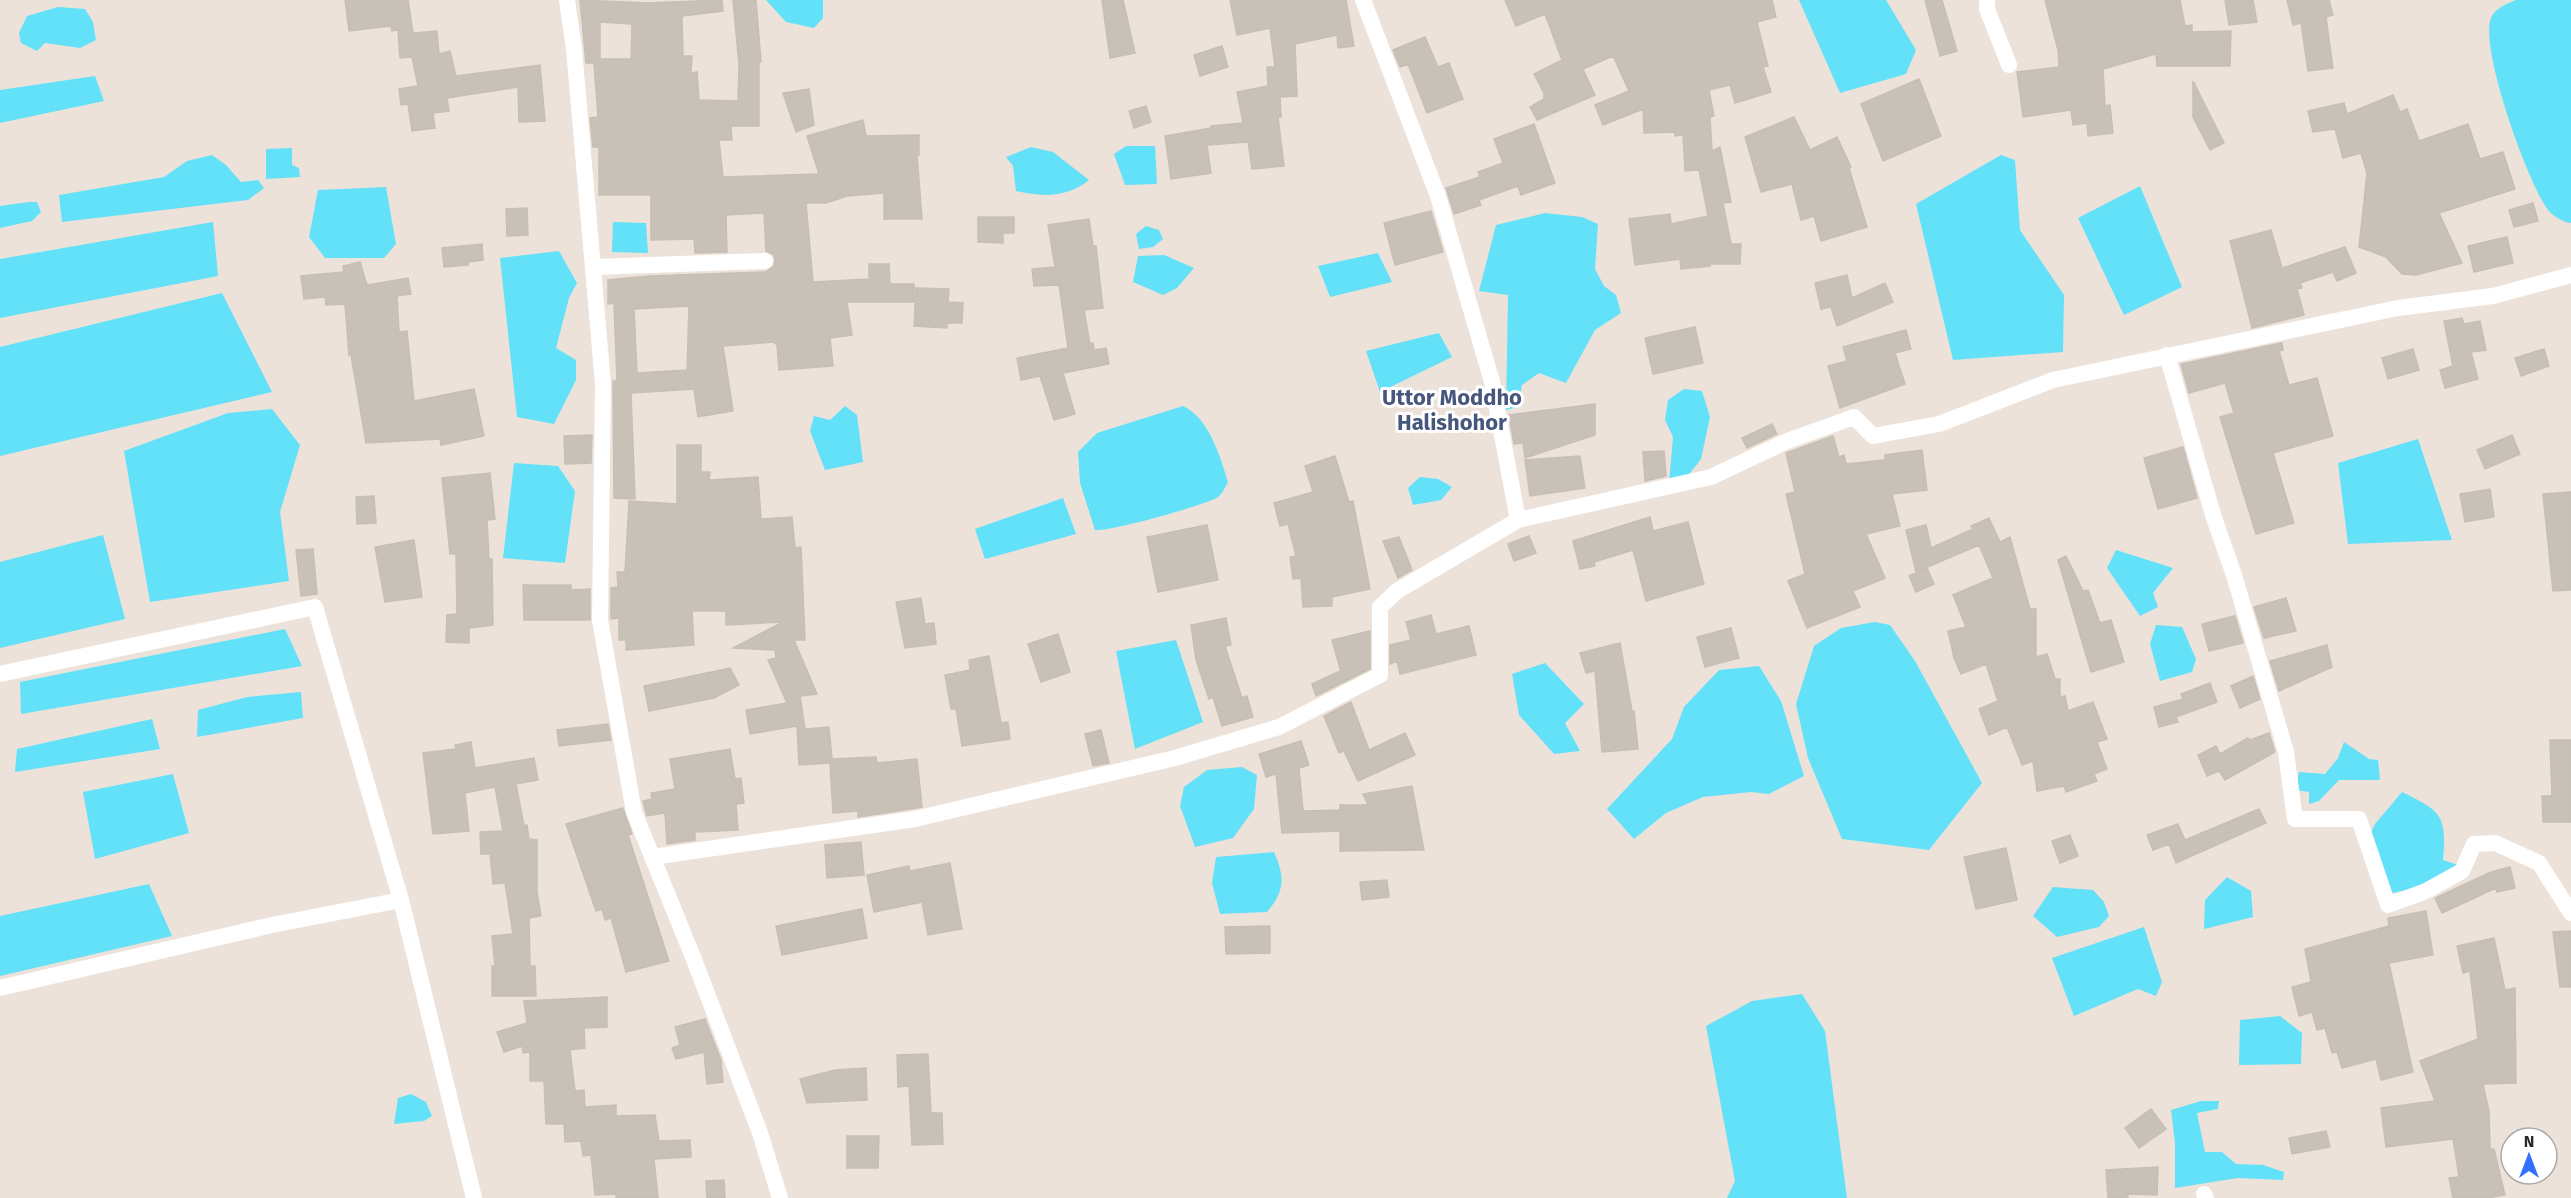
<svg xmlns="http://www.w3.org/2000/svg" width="2571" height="1198" font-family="'Fira Sans',sans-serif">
  <rect width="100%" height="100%" fill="#ede2d9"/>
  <path fill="#63e1f9" d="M766,0H823V18L814,28L786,22Z
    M1799,0H1886L1916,50L1906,74L1840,93Z
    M2516,0H2571V223C2563,222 2553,216 2548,210C2528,183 2479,48 2491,18C2495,8 2507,4 2516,0Z
    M58,7L85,9L93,22L96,40L80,48L45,43L37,51L21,43L19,33L27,16Z
    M95,76L104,101L0,123V90Z
    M1126,146H1155L1157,184L1125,185L1114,154Z
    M1031,147L1053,152L1089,180C1067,198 1042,197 1016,191L1013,166L1006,157Z
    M292,148V165L299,168L300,177L266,179V149Z
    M212,155L226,165L241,182L258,180L264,188L248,200L62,222L59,195L164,177L187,161Z
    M2001,155L2015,160L2020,230L2064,295L2063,352L1953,360L1916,204Z
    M2140,186L2182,287L2124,315L2078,218Z
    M386,187L396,244L384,258H325L309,237L318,190Z
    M29,202H37L41,212L32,221L0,228V206Z
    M1545,213L1582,217L1598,224L1595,269L1604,286L1616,295L1621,313L1595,330L1566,383L1539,373L1522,385L1518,407L1506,410L1508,295L1479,291L1496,225Z
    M213,222L218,276L0,318V259Z
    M613,222L646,223L648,253L612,252Z
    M1146,226L1159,230L1163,239L1153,247L1139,249L1136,234Z
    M559,251L577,283L569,298L556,348L576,360V380L554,424L517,417L500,258Z
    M1378,253L1392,282L1330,297L1318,266Z
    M1164,255L1194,268L1177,288L1163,295L1133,282L1138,256Z
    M222,293L272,392L0,456V347Z
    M1439,333L1452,357L1380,392L1366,351Z
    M1684,389L1702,391L1710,417L1701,459L1687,477L1669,484L1673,437L1665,420L1668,400Z
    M845,406L857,415L863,462L825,470L810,431L814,416L830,420Z
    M1183,406C1209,418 1220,456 1228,482C1225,487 1223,493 1218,497C1206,505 1109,532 1095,530L1080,483L1078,452L1097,433Z
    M272,409L300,445L280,512L289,581L150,602L124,451L228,413Z
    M2418,439L2452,540L2348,544L2338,463Z
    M514,463L558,466L575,491L565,563L503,558Z
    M1420,477L1438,479L1452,487L1441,500L1413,505L1408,488Z
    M1063,498L1076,534L985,559L975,529Z
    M103,535L125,619L0,648V562Z
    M2116,550L2173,568L2153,593L2158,607L2140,616L2107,568Z
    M1875,622L1890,625L1915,661L1982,783L1929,850L1842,839L1808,758L1796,704L1814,646L1841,628Z
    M2156,625L2182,627L2196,659L2192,672L2160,681L2150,644Z
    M285,629L302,666L21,714L20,682Z
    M1176,640L1203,722L1135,749L1116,651Z
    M1545,663L1584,704L1565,723L1580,751L1554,754L1519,715L1512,674Z
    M1759,666L1781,701L1804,776L1769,794L1751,792L1703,797L1666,813L1634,839L1607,809L1672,739L1684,707L1719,670Z
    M301,692L303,718L197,737L198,710L247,697Z
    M152,719L160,749L15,772L17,749Z
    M2344,742L2369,759L2378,760L2380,780H2339L2319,801L2309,804V792L2296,790L2299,772L2325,774L2338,758Z
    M1242,767L1257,775L1254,809L1233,838L1195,847L1180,806L1184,787L1207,770Z
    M173,774L189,833L95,859L83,792Z
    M2402,792C2441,811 2447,815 2443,860L2458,865L2426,886L2392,893L2369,836L2375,824Z
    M1274,852C1285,877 1285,891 1267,912L1220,914L1212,883L1216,857Z
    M2227,877L2251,891L2253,917L2204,929L2205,900Z
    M149,884L172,936L0,976V916Z
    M2053,887L2093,890L2104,902L2109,916L2099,927L2057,937L2033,916Z
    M2144,927L2162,982L2156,996L2138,989L2074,1016L2052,958Z
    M1802,994L1825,1031L1847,1198H1727L1735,1181L1706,1026L1752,1001Z
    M2280,1016L2302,1033L2301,1064L2239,1065L2240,1020Z
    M411,1094L426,1102L432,1116L424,1121L394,1124L398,1098Z
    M2201,1101H2219L2218,1109L2197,1113L2205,1152H2222L2236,1164L2263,1165L2284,1172L2283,1180L2238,1178L2175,1188V1143L2171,1110Z"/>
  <path fill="#c7c1b8" stroke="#c8beb3" stroke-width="1.5" fill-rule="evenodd" d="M345,0H408L413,33L437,31L439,54L450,51L456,76L540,65L545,121L519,122L518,87L447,98L449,111L433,113L435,128L412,131L408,104L401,105L399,89L418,86L412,57L400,58L398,30L392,31L391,26L349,31Z
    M580,0L647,3L722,0L723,11L682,16L683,56H692L691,73L697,72L699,100L738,101L739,65L733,0H756L761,62H759V126H731L732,140H719L723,177L819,174L807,136L863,120L866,136L919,135V155H917L922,219H884V193L847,196L826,203H806L813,282L869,279V264H889L890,284H914V302H847L852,335L830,338L833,366L779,370L777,345L773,342L723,346L733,411L698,417L694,389L631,393L635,499L614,498L613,381H617L614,303L608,304V280L649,276L765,272L774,266L775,260L774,255L766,251L764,213L726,215L727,252L695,253L694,239L651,240V195H599V147H593L590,118L598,117L594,63H586ZM600,22L632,24L631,59H600ZM689,306L687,370L637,373L634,309Z
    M1102,0H1123L1135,53L1110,58Z
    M1230,0H1346L1354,46L1338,48L1337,35L1295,44L1297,96L1280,97L1281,117H1278L1284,166L1252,169L1248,142L1207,145L1211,173L1171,179L1165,136L1211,128V126L1243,123L1237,92L1268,86L1267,67H1275L1270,28L1237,35Z
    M1505,0H1772L1776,17L1757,22L1768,66L1763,67L1771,92L1735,103L1730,85L1709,90L1714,116L1710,117L1712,151L1720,147L1731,202L1723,203L1731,244H1741L1740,264H1709L1710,266L1681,269L1680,259L1635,265L1629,219L1670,214L1671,224L1708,216L1699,170L1685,171L1683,135L1675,136V132L1644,133L1643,109L1603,125L1595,105L1629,91L1613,56L1583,69L1595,95L1537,120L1530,107L1544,99V93L1534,74L1562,60L1545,14L1516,26Z
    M1925,0H1942L1957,51L1940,56Z
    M2045,0H2180L2185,26L2192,25V32L2231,31L2230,66H2157L2156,54L2103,69L2105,106L2110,105L2113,133L2088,136L2087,123L2073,125L2071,110L2023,117L2017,72L2059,67L2058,50Z
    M2225,0H2253L2257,22L2229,25Z
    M2287,0H2329L2333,15L2326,17L2333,68L2308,71L2301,23L2293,25Z
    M1425,37L1438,67L1449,63L1463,99L1427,113L1408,64L1400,67L1393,50Z
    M1222,46L1228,67L1200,76L1194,55Z
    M1919,79L1941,136L1883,161L1861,104Z
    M2193,81L2224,143L2210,150L2193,117Z
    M809,89L814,125L796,132L783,93Z
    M2393,95L2400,112L2407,109L2419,141L2468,124L2480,159L2503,152L2515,189L2439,213L2462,263L2416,275L2402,274L2386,257L2359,247L2367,173L2361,153L2343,158L2335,129L2313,132L2308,111L2344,103L2347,114Z
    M1146,106L1151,122L1134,128L1129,111Z
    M1794,117L1810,150L1837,137L1851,167L1849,168L1867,227L1821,241L1814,216L1801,220L1792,184L1761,192L1745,137Z
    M1534,124L1555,183L1521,195L1518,186L1479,200L1481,205L1454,214L1446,188L1480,177L1478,172L1503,163L1494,139Z
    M2533,203L2538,221L2514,227L2509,210Z
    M527,208L528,235L507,236L506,209Z
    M1431,211L1443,252L1395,265L1384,223Z
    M978,217H1014V233H1003V243L978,242Z
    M1089,219L1093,246H1096L1103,308L1084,310L1090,344L1093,343L1094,350L1106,348L1109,364L1063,373L1075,414L1054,420L1040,376L1021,380L1017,358L1068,348L1059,285L1034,286L1032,269L1055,267L1048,225Z
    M2271,230L2282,268L2345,247L2356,273L2337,281L2333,272L2300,283L2302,288L2297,289L2304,315L2252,328L2230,241Z
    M2507,237L2513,263L2474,272L2468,246Z
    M482,244L483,260L468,262V265L444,267L442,248Z
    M360,262L367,285L408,278L411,294L397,296L399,332L407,331L414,401L474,389L484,436L441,445L440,439L366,443L351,355H349L345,304L326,305L325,297L304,299L301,276L344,272L343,266Z
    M1847,275L1852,298L1885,283L1893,302L1837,326L1831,307L1821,309L1815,283Z
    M916,288L949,289L948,302L963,303L962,323H947V328L914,326Z
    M2462,318L2464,324L2480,321L2486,350L2471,352L2478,379L2445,388L2440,370L2453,366L2444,321Z
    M1695,327L1703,363L1653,374L1645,338Z
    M1906,330L1911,349L1895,353L1905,384L1840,408L1828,366L1847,361L1843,347Z
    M2282,343L2283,350L2279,351L2289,385L2317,378L2333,436L2273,453L2294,523L2256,534L2220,417L2234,413L2225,383L2189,393L2181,364Z
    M2413,349L2419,370L2388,379L2382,358Z
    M2544,349L2549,366L2521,376L2515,358Z
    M1595,404V435L1525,458L1523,443L1514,444L1509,415Z
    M1772,424L1777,434L1747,448L1742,438Z
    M592,435L591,463L565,464L564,436Z
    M2512,435L2520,454L2485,469L2477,450Z
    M1833,436L1839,457L1844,455L1846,464L1885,460V455L1922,450L1927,490L1892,494L1900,526L1866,534L1885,578L1853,591L1860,607L1807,628L1788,581L1805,574L1786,494L1795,492L1786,453Z
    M677,445H701V472H710L709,480L758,477L761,519L792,517L795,548L801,547L805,640H794L817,694L800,696L805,729L829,727L832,759L876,757L877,763L917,759L922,807L858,817V811L833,813L830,763L799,765L797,726L750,734L746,710L787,703L768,660L776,658L775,650L733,648L783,622L726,625V611H692L694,645L626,650V640H619V618L611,619V588L618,587L617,572H625L629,501L677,504Z
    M2183,447L2197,498L2158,509L2144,458Z
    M1664,451L1666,476L1645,481L1643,452Z
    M1335,456L1349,502L1353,501L1370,589L1332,597V606L1303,607L1301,578L1293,579L1290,557L1296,556L1288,524L1280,526L1274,503L1313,492L1305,466Z
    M1580,456L1585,488L1530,496L1525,460Z
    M490,473L495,519L487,520L489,559H492L493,625L469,628V643L446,642L447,615L457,614L456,554H450L442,478Z
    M2490,489L2494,517L2465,522L2460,494Z
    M2571,492V590L2553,591L2543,494Z
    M374,496L376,523L357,524L356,497Z
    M1650,517L1653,531L1688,522L1704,584L1646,601L1633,550L1594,562L1595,566L1580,569L1573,541Z
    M1989,518L2000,542L2010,537L2030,609H2036V657L2047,654L2055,679H2060V697L2065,696L2068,711L2093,702L2107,739L2097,742L2107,769L2094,774L2097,781L2066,792L2064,786L2037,791L2033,761L2022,765L2007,727L1989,735L1979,709L1998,701L1986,664L1961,674L1954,658L1948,631L1966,627L1953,595L1993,578L1979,545L1916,572L1906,530L1926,525L1931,548L1973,529L1971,526Z
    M1207,525L1218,580L1158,592L1147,537Z
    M1529,536L1536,553L1514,561L1508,544Z
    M1399,537L1412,570L1398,578L1383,541Z
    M414,540L422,597L385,602L375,547Z
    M313,549L317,594L301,596L296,550Z
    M2066,556L2083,591L2088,590L2100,623L2111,620L2124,662L2091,672L2058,560Z
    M1927,568L1934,584L1916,592L1909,576Z
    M523,585H571V590L590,589V620H524Z
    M921,598L925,624L934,623L936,644L905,648L896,602Z
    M2286,598L2296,631L2264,638L2254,607Z
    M1431,615L1436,634L1469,626L1476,655L1400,674L1397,661L1390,664V645L1411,640L1406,622Z
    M2235,616L2243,643L2209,651L2202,624Z
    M1226,618L1231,645L1225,646L1242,698L1247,696L1253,717L1222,726L1213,697L1209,699L1196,660L1191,625Z
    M1731,628L1739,658L1705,667L1697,637Z
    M1370,631V669L1316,696L1312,684L1340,671L1343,679L1332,640Z
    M1058,634L1070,672L1041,682L1028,644Z
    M1620,643L1632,711H1634L1638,749L1602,752L1595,671L1586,673L1580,653Z
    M2327,645L2332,667L2279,691L2270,661Z
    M989,656L1001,723L1008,722L1010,739L962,746L956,709H951L945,675L970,670L969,660Z
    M730,668L739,685L714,698L649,711L644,686Z
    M2253,676L2260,699L2240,708L2231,686Z
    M2210,683L2217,702L2176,717L2178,722L2159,727L2154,707L2183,699L2181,694Z
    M1351,702L1369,750L1405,733L1415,755L1358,781L1344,751L1339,753L1324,716Z
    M608,724L611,740L559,746L557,730Z
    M1101,730L1109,763L1093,766L1085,734Z
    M2269,733L2275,752L2225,780L2219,771L2207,776L2198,755L2216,746L2220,754L2248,738L2250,740Z
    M2550,740H2571V822H2543L2542,796H2552Z
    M1301,741L1309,765L1299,768L1303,811L1340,810V805H1368L1363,794L1412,786L1424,850L1340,851V831L1282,833L1276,774L1266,777L1259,754Z
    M471,742L475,768L534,758L538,780L516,784L524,826L527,825L529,839L537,840V892L541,916L529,918L530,966H535L536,996H492V966H495L492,936L513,934L505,883L493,884L490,854H481L480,832L503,831L495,787L465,793L469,831L433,834L423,753L456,749L455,745Z
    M730,749L735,779L741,778L744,803L736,804L738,830L695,832V840L667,844L665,813L647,816L643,801L652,799L651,793L675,789L670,759Z
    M623,808L632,834L628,835L669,961L626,972L611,918L605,920L602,909L596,911L566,824Z
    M2259,809L2266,823L2176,863L2169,844L2153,850L2147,835L2178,824L2185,840Z
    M2070,835L2078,856L2060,863L2052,841Z
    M861,842L864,875L827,878L825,845Z
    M2006,848L2017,900L1976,909L1964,857Z
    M950,863L962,929L928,935L922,902L874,912L867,875L909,866L910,871Z
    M2510,867L2515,888L2497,892L2496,888L2442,913L2435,898L2491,872Z
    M1387,880L1389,897L1362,900L1360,882Z
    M862,909L867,938L782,955L776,926Z
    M2426,911L2433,955L2389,963L2413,1072L2381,1080L2376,1059L2342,1068L2337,1052L2332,1053L2325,1028L2317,1030L2312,1012L2299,1016L2292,987L2311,982L2305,949L2389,926L2388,918Z
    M1270,926V953L1226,954L1225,927Z
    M2571,931V987H2560L2553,932Z
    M2494,938L2505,990L2515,988L2516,1083L2483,1084L2489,1111L2490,1149H2494L2505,1195L2487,1198H2453L2449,1178L2459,1177L2453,1139L2386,1147L2381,1108L2435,1101L2420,1061L2478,1039L2470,971L2463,973L2457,946Z
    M607,997V1027L584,1028L585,1048L570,1050L575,1091L584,1090L585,1107L616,1105V1116L655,1115L659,1141L690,1140L691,1157L654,1159L658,1198H616V1194L595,1195L591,1155L583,1156L581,1141L565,1142L564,1124H546L544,1081H530V1052L523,1053L522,1046L504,1052L497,1032L527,1023L524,1001Z
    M705,1019L721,1060L723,1082L707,1084L704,1052L676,1059L672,1048L680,1045L675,1027Z
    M928,1054L931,1113H942L943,1144L912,1145L909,1086L898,1087L897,1055Z
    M866,1068L867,1100L807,1103L800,1079L835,1070Z
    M2151,1109L2166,1129L2139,1148L2125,1128Z
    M2326,1131L2330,1147L2292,1154L2289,1138Z
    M847,1136H879L878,1168H847Z
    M2158,1167L2157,1195L2127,1194L2128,1197L2108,1198L2106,1170Z
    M724,1180L725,1198H707L706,1181Z"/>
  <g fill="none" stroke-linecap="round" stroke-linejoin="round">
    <path stroke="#fff" stroke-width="16" d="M567,0L574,49L603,384L600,620L634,812L695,962L760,1133L780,1198
      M1363,0L1438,196L1492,382L1518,520
      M1987,0V9L2009,65
      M594,267L765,261
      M2167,355L2214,518L2234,575L2286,752L2295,819H2359L2388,905L2426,891L2462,871L2474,844L2495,843L2539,863L2571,913
      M0,674L315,607L401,900L474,1198
      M652,857L915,819L1175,758L1279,727L1380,675V607L1397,591L1518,520L1711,477L1787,441L1854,417L1873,436L1939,424L2053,380L2398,308L2493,296L2571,275
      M0,988L272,925L401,900
      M2204,1194L2206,1198"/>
  </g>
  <g text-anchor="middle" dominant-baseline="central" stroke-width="6" stroke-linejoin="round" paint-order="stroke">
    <g font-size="22" font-weight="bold" fill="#46567d" stroke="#fff">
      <text x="1452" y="397">Uttor Moddho<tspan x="1452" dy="25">Halishohor</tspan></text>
    </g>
  </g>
  <g transform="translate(2529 1156)"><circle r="28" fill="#ffffff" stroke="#a9a9a9" stroke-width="1.5"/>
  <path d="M0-4.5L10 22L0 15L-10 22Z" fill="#3470ff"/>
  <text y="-9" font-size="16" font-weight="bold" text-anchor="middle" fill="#292929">N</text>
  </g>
</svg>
